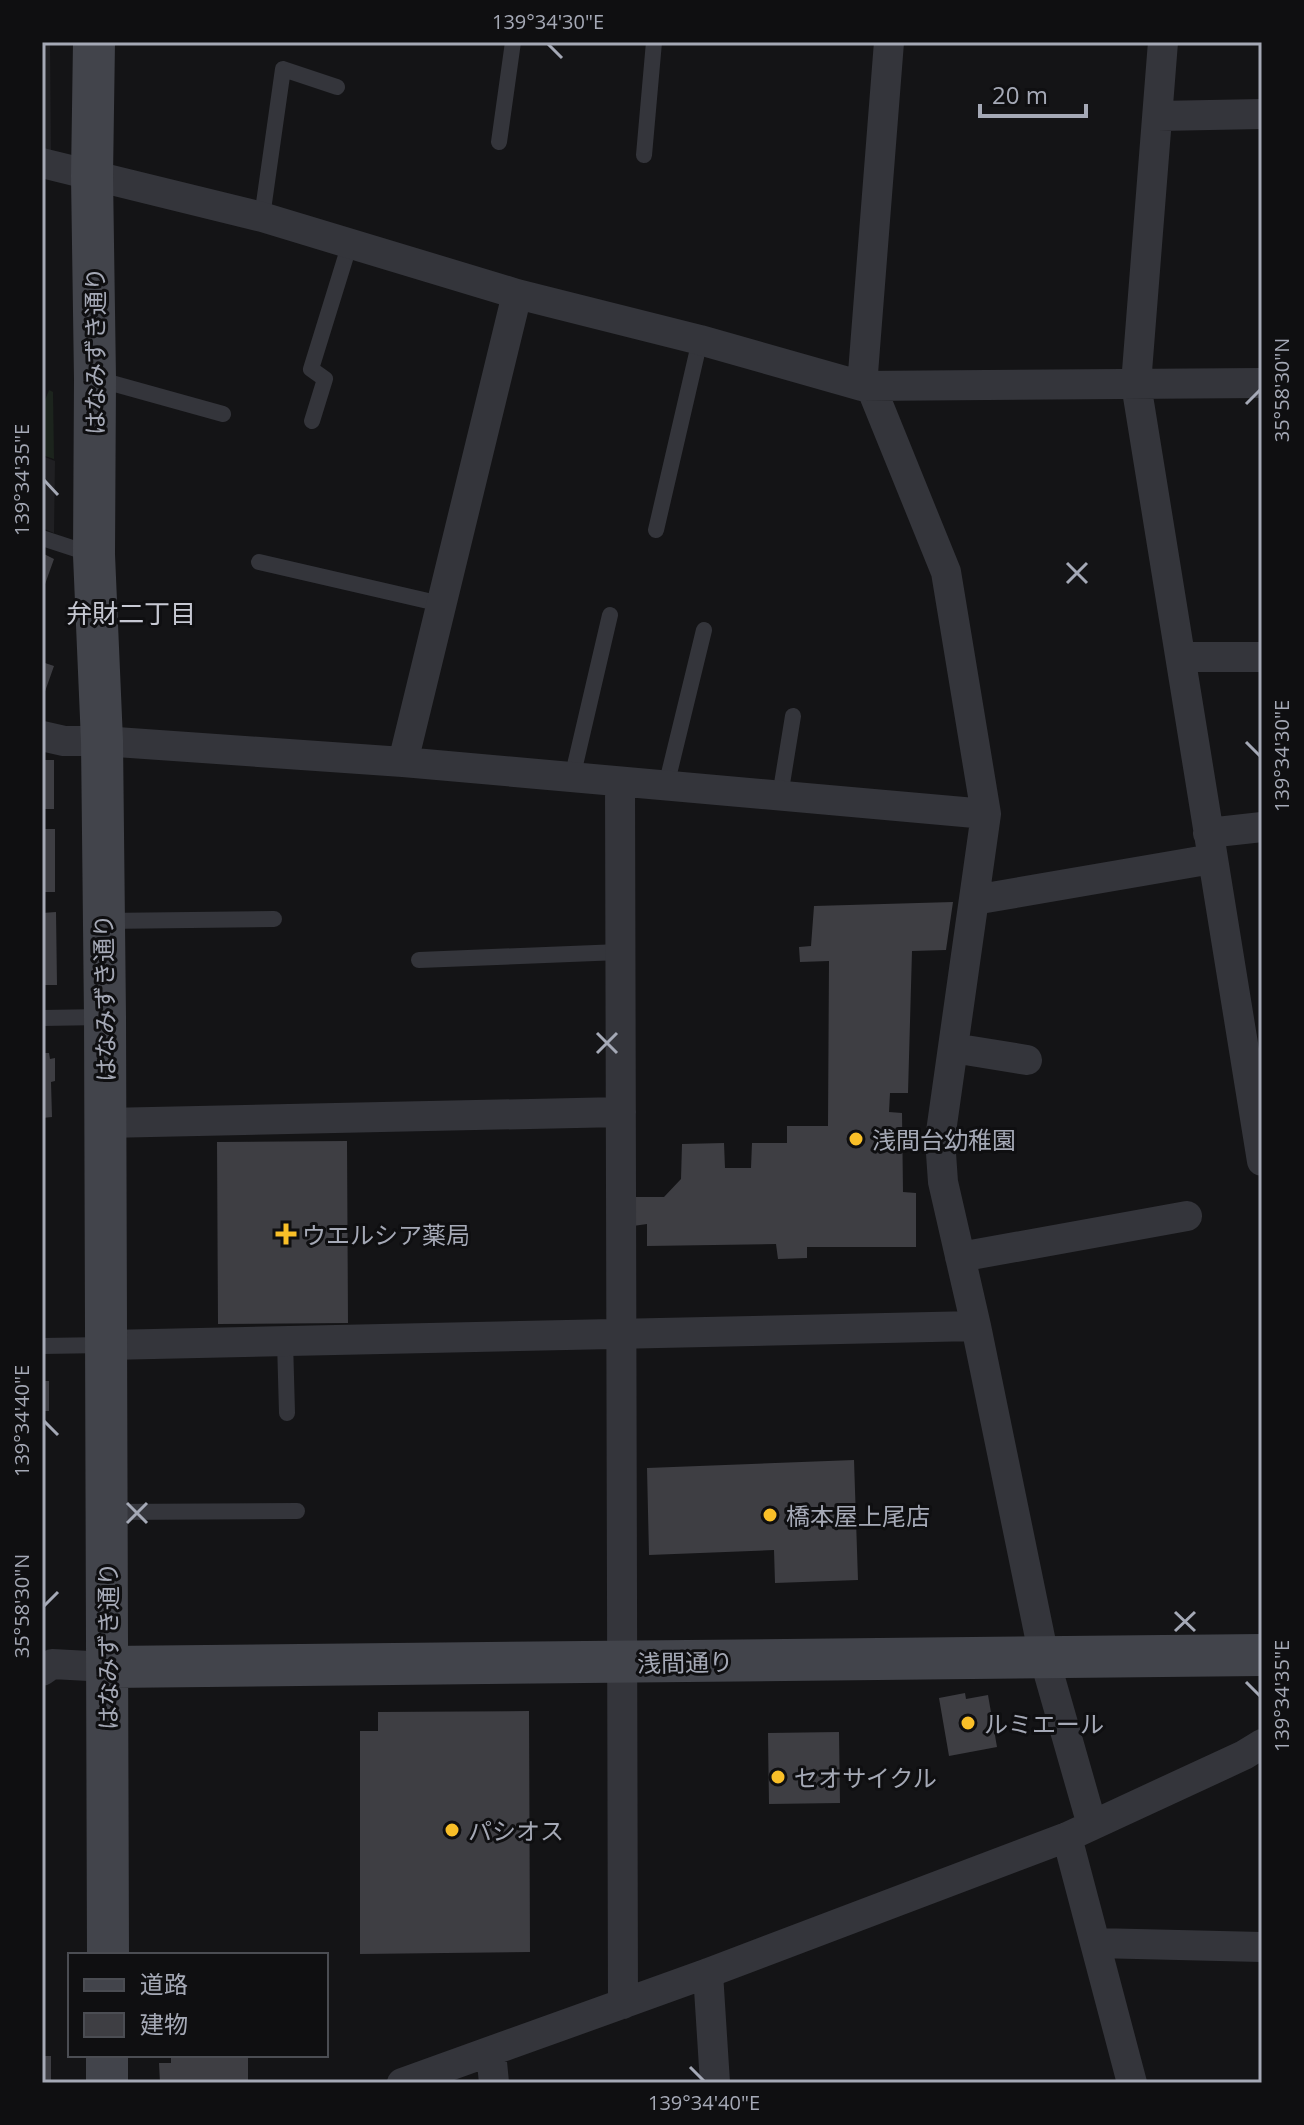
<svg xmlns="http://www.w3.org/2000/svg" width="1304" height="2125" font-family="'Open Sans','Noto Sans JP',sans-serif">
  <rect width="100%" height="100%" fill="#141416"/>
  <path fill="#202023" d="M42,42H50L51,155L42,152Z
    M42,456L55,461L54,533L42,528Z"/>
  <path fill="#1c241d" d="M49,390L53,392L54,459L42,455V408Z"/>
  <path fill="#3e3e43" d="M42,553L54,559L44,587L42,586Z
    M42,662L54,666L42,700Z
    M42,755H45V760H54V809H42Z
    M42,829H55V892H42Z
    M953,902L946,950L912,951L908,1093H890L889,1112L902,1113L903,1192L916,1193V1247H807V1258L778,1259L776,1244L647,1246V1224L633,1226L636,1197H664L681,1179L682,1144L724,1143L725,1168H751L752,1143H787V1126H828L829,961L800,962L799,947L811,946L814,906Z
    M56,912L57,985H42V913Z
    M42,1053H49L50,1059L55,1058V1081L51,1082L52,1117L42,1118Z
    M347,1141L348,1323L218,1324L217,1142Z
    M42,1381H49V1411H42Z
    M854,1460L858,1580L775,1583L774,1550L649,1555L647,1468Z
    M965,1693L966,1699L988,1695L997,1747L949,1756L939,1698Z
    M529,1711L530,1952L360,1954V1731H378V1712Z
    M839,1732L840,1803L769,1804L768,1733Z
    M171,2055H248V2083H160L159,2063H171Z
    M42,2056H51V2083H42Z"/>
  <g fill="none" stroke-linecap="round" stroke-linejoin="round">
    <path stroke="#34353b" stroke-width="16" d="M499,142L513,42
      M644,155L654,42
      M262,217L283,69L337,87
      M97,379L223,414
      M312,421L325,379L311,369L350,243
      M656,530L700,340
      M42,538L94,555
      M259,562L441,604
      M572,778L610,615
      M666,786L704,630
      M780,796L793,716
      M103,921L274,919
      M419,960L620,952
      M42,1018L103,1017
      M285,1341L287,1413
      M42,1346L105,1345
      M107,1512L297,1511"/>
    <path stroke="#34353b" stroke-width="30" d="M1163,42L1136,384L1262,1161
      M1158,116L1262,114
      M42,163L262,217L517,294L700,340L862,386L1262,383
      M862,386L889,42
      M871,387L946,572L986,814L940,1139L943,1182L976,1326L1044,1657L1092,1825
      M1181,657H1262
      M42,736L64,741H102L403,762L986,814
      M403,762L517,294
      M620,782L623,2004
      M1208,833L1262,827
      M974,900L1212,859
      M953,1048L1027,1060
      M105,1123L621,1112
      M960,1257L1187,1216
      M107,1345L976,1326
      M42,1671L52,1664L108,1667
      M1067,1837L1132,2083
      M1095,1943L1262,1947
      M708,1973L715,2083
      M491,2052L494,2083
      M402,2083L708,1973L1067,1837L1244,1755L1262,1744"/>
    <path stroke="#42444b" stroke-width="42" d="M94,42L92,176L95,379L94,555L102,741L105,1017L108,1955
      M108,1667L1262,1655
      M107,2083V2055"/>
  </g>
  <path fill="none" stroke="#a5a9b6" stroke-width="3" d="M548,44L562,58M1246,404L1260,390M44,480L58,495M1067,563L1087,583M1067,583L1087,563M1246,742L1260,756M597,1033L617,1053M597,1053L617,1033M44,1421L58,1435M127,1503L147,1523M127,1523L147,1503M44,1606L58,1592M1175,1612L1195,1631M1175,1631L1195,1612M1246,1682L1260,1696M690,2067L704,2081"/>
  <g fill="#f9bf28" stroke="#0f0f11" stroke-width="3">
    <circle cx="856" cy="1139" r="8"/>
    <path d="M282 1222h8v8h8v8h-8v8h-8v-8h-8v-8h8z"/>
    <circle cx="770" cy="1515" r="8"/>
    <circle cx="968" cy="1723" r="8"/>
    <circle cx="778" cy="1777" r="8"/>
    <circle cx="452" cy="1830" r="8"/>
  </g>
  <g text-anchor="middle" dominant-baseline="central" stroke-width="6" stroke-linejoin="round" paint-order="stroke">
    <g font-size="24" fill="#a5a9b6" stroke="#0f0f11">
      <text transform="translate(94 351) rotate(-90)">はなみずき通り</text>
      <text transform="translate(104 998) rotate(-91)">はなみずき通り</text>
      <text transform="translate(107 1646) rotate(-90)">はなみずき通り</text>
      <text transform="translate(685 1662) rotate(-1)">浅間通り</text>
    </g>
    <g font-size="24" fill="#a5a9b6" stroke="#0f0f11" text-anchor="start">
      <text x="872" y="1139">浅間台幼稚園</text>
      <text x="302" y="1234">ウエルシア薬局</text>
      <text x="786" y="1515">橋本屋上尾店</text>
      <text x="984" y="1723">ルミエール</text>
      <text x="794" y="1777">セオサイクル</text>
      <text x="468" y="1830">パシオス</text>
    </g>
    <g font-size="26" fill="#c6c8d2" stroke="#0f0f11">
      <text x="131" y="613">弁財二丁目</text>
    </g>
  </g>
  <rect width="1304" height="2125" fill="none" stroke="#0f0f11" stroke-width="88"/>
  <rect x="68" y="1953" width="260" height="104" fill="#0f0f11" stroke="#4b4d53" stroke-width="2"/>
  <rect x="84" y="1979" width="40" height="12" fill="#42444b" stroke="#4b4d53" stroke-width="2"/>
  <text x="140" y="1993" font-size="24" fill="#a5a9b6">道路</text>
  <rect x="84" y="2013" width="40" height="24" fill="#3e3e43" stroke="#4b4d53" stroke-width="2"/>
  <text x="140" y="2033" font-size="24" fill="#a5a9b6">建物</text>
  <path d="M980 104v12h106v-12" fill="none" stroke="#a5a9b6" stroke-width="4"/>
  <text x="992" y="104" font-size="24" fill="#a5a9b6" stroke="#0f0f11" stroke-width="6" paint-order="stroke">20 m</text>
  <rect x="44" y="44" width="1216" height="2037" fill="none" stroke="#a5a9b6" stroke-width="3"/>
  <g font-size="20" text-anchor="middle" fill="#a5a9b6">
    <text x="548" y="29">139°34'30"E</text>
    <text transform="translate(1282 390) rotate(-90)" y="7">35°58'30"N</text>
    <text transform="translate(22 480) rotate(-90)" y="7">139°34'35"E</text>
    <text transform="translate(1282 756) rotate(-90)" y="7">139°34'30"E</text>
    <text transform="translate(22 1421) rotate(-90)" y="7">139°34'40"E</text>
    <text transform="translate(22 1606) rotate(-90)" y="7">35°58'30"N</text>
    <text transform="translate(1282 1696) rotate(-90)" y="7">139°34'35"E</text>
    <text x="704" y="2110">139°34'40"E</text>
  </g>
</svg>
